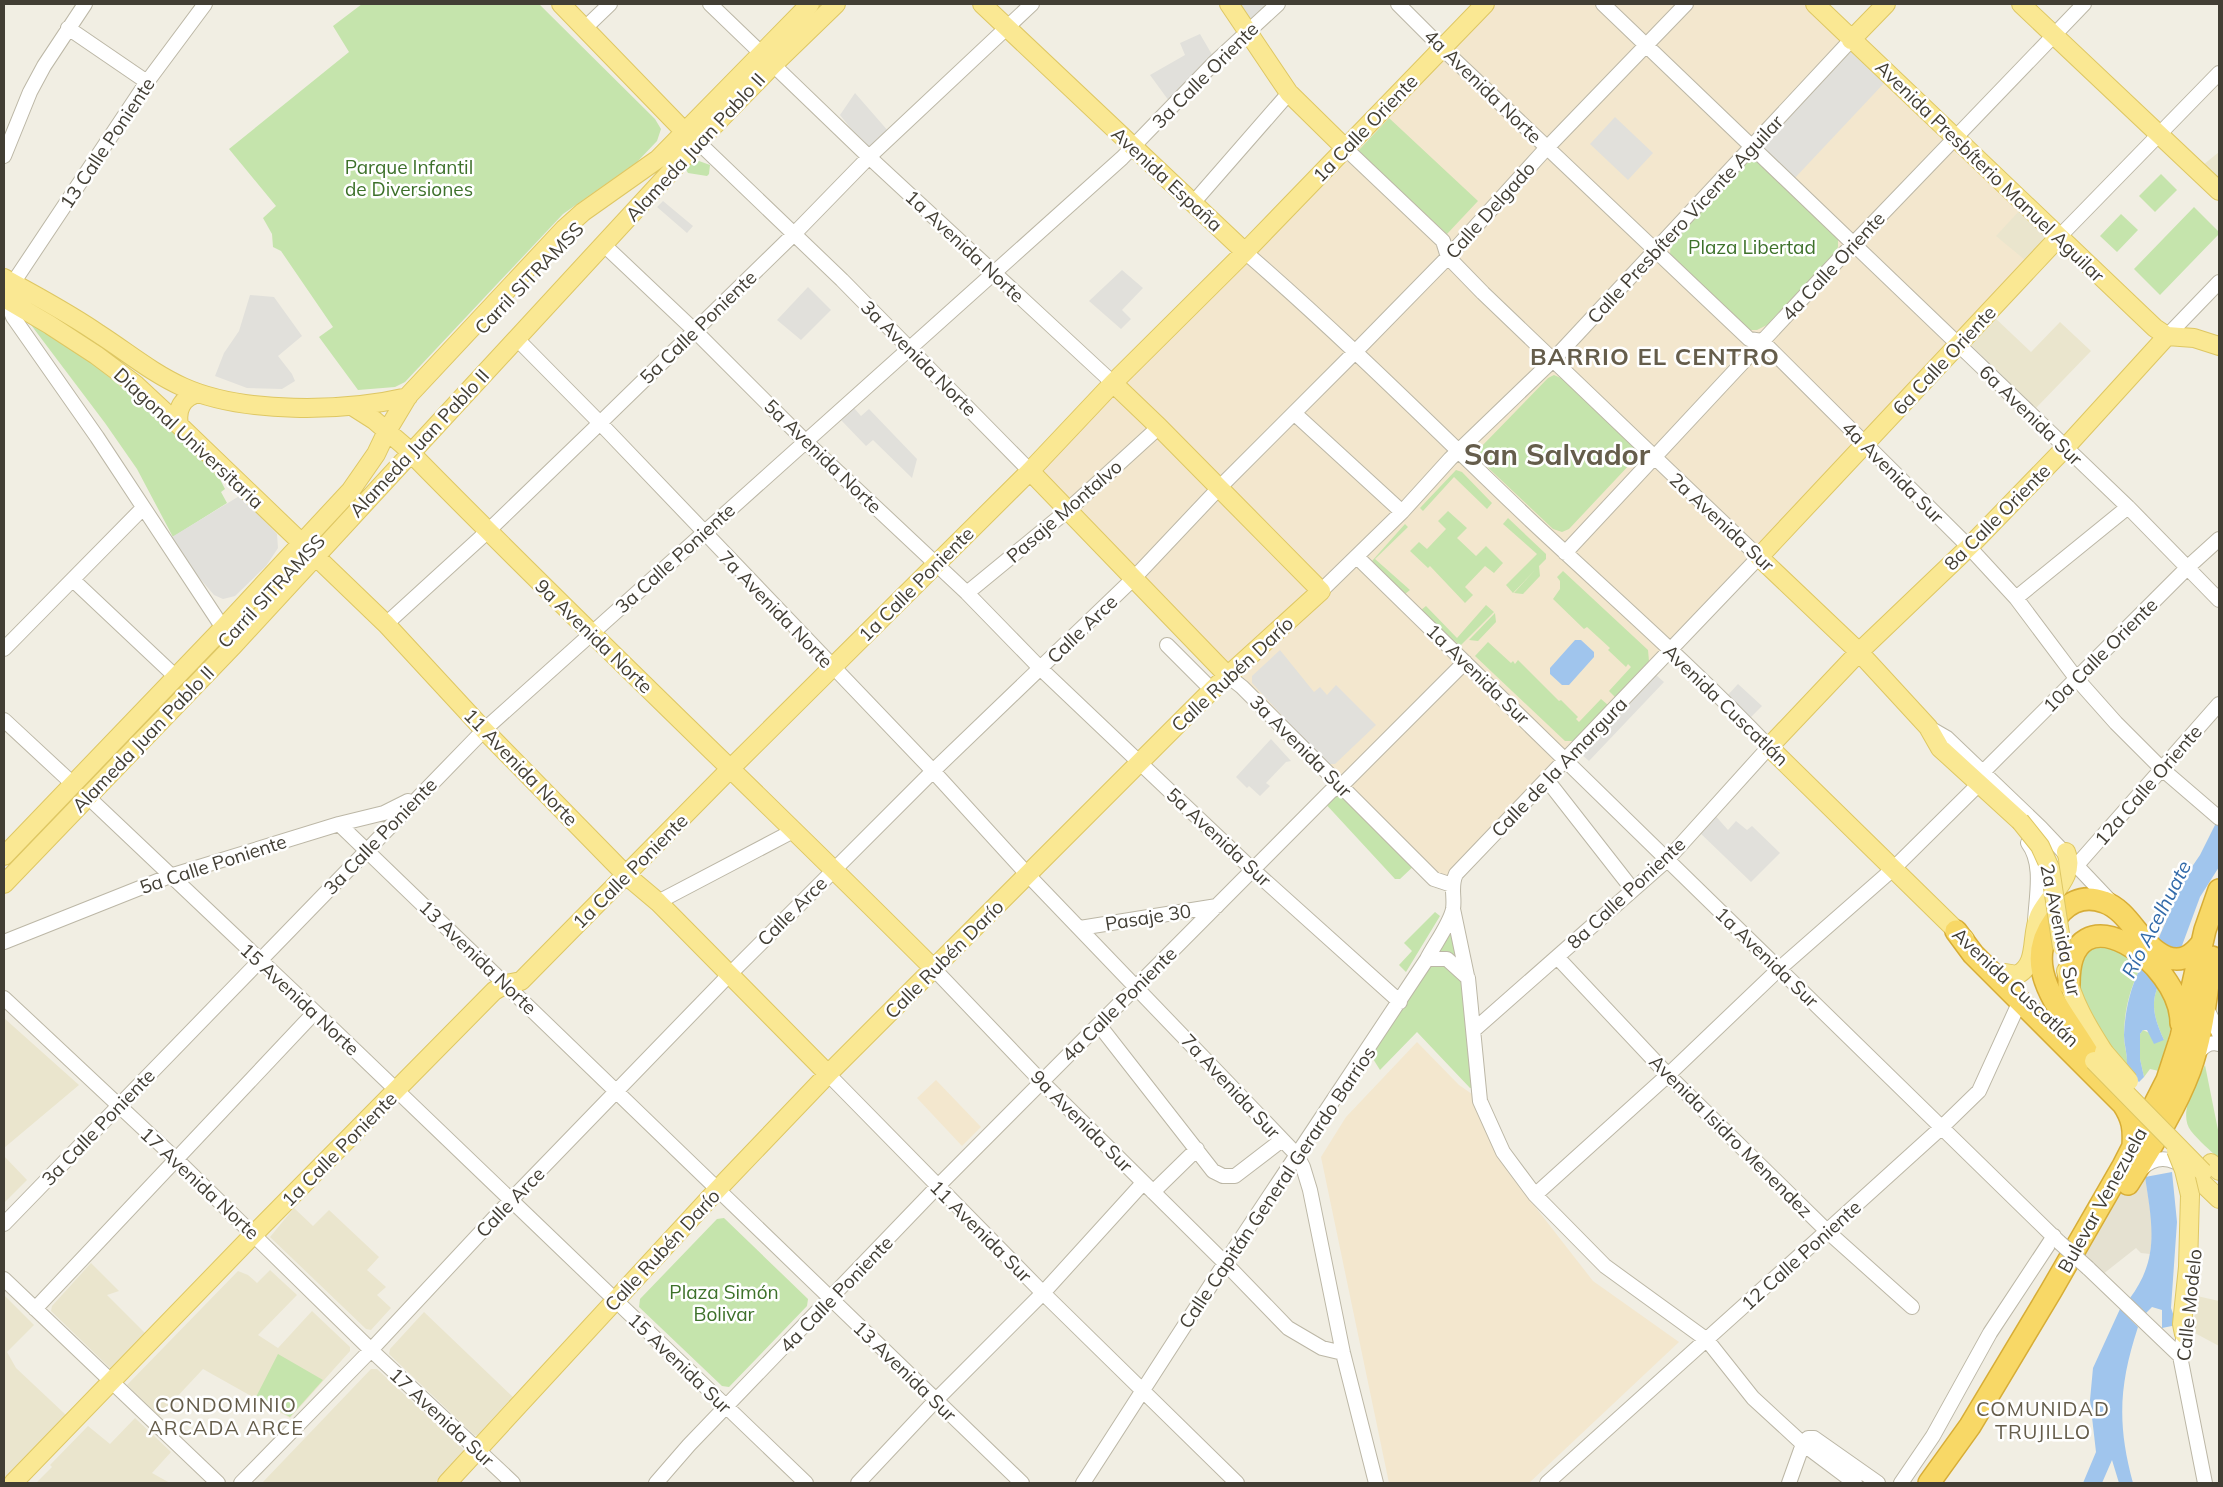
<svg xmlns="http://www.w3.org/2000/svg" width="2223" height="1487" font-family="Mulish,sans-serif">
  <rect width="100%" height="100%" fill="#f1eee3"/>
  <path fill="#e5e1d1" d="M2128,1168L2145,1177L2153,1227L2150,1254L2141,1253L2136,1248L2098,1278L2074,1255Z"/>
  <path fill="#f3e7ce" d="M1484,4H1814L2058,238L1443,884L1030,471Z
    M1417,1042L1459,1085L1472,1094L1475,1108L1508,1172L1593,1281L1679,1342L1529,1483H1389L1321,1157L1346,1117Z
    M936,1080L981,1127L962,1146L917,1098Z"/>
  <path fill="#eae5cd" d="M2219,152V180L2203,165Z
    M2020,210L2048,236L2025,260L1996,236Z
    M1994,317L2031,352L2060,322L2091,351L2036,408L1969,343Z
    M4,1018L79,1085L4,1148Z
    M4,1156L27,1180L4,1203Z
    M294,1208L313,1226L329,1210L379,1257L367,1270L386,1287L377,1295L391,1308L371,1330L366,1329L270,1237Z
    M91,1263L119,1291L107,1295L146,1334L112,1370L51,1311L52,1306Z
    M270,1270L297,1295L258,1335L278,1348L312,1311L350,1347V1351L290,1418L203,1369L159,1416L127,1385L238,1271L248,1275L257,1283Z
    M4,1295L34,1325L7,1352L16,1368L66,1415L4,1478Z
    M2197,1296L2219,1301V1346L2193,1332Z
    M424,1312L514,1398L478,1436L474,1435L389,1354L390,1349Z
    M371,1369H377L463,1449V1454L435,1483H262Z
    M135,1418L171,1452L152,1473L170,1483H36L52,1467L50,1465L88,1426L110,1444Z"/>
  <path fill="#c5e4ac" d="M362,4H539L655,119L661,129L657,141L637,162L563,214L405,382L395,387L358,390L319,337L333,327L281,251L273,247L272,234L263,218L276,206L229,149L349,52L333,26Z
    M1389,118L1478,201L1447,234L1358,151Z
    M699,161L710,165L709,174L707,176L688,173L684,166Z
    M1754,161L1760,162L1838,238V247L1835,253L1767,325L1757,330H1747L1670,254L1671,240L1743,164Z
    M2161,174L2177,190L2155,212L2139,196Z
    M2194,207L2219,232V234L2160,295L2134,269Z
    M2121,214L2138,230L2117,252L2100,236Z
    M22,313L52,331L187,440L213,466L225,489L221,492L227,503L173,537L137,469L105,423Z
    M1554,375L1563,379L1634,447L1636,453L1632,462L1569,529L1562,532L1553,529L1480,460L1478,455L1480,448L1548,378Z
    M1456,470L1462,472L1492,503L1487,509L1454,477L1423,511L1420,508Z
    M1448,511L1467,528L1457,538L1476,556L1486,546L1503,563L1494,573L1485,566L1465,587L1473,595L1465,603L1430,566L1428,568L1410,551L1419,542L1427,549L1446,529L1438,521Z
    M1508,518L1546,554V559L1539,566L1540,576L1523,594L1514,593L1535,570L1513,593L1506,585L1537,554L1503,524Z
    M1405,524L1408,527L1375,559L1410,590L1405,594L1372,561Z
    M1563,571L1648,650L1649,661L1615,697L1609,691L1631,667L1628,664L1626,667L1608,650L1610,648L1587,627L1584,629L1553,599L1560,589V581L1557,577Z
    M1486,605L1494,612L1460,646L1421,610L1426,606L1457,638Z
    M1495,613L1496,622L1478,641L1469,640Z
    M1488,642L1511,663L1513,661L1515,664L1518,660L1559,701L1561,700L1578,717L1576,719L1579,722L1601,699L1608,705L1574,741H1565L1475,656Z
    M1341,786L1418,862L1400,879H1395L1322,800Z
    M1435,912L1440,916L1406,972L1399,965L1412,951L1404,943Z
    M1452,930L1460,959L1436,952Z
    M2104,943L2143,963C2131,985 2124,1009 2124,1035C2124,1046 2128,1056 2127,1066L2115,1056L2086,1008L2078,979L2086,950Z
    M1443,962L1462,982L1474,1088H1470L1417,1032L1380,1070L1370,1054L1430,966Z
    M2161,980L2172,1024L2159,1071L2150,1069L2144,1077L2140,1059V1034L2143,1030L2164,1040C2154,1018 2149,1002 2161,980Z
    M2205,1065L2219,1135V1159C2210,1150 2199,1141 2191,1131C2177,1112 2197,1083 2205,1065Z
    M724,1218L808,1299L807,1306L729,1387L722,1386L639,1307L640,1299L717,1219Z
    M278,1354L323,1380L290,1417L256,1397Z"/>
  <path fill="#e1e0db" d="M1234,4H1274L1252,24Z
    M1200,34L1214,58L1169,101L1150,75L1185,55L1180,43Z
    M1851,44L1888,79L1793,180L1757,146Z
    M855,93L889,132L871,148L864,145L840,115Z
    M1615,117L1653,153L1628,180L1590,144Z
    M663,201L693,226L687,233L657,207Z
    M1122,270L1143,288L1122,310L1131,319L1121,329L1089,301Z
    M808,287L831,310L801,340L777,320Z
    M250,295L274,297L302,336L278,356L292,374L295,381L282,389L247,388L215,376L224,353L239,331Z
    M854,408L861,416L869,409L917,459L912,478L873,440L866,446L841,420Z
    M241,495L277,534L278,548L266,566L235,596L223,599L214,595L167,540Z
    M1280,650L1314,692L1320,687L1327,695L1336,685L1376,725L1335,764H1328L1324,761L1252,683V676Z
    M1656,675L1664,682L1589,761L1581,754Z
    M1738,684L1762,706L1749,719L1726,697Z
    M1271,739L1291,761L1286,762L1266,783L1270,786L1260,796L1249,786L1247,788L1236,777Z
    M1713,813L1728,830L1736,821L1747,830L1752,826L1780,853L1751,882L1698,831Z"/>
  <path fill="#a0c5ed" d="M1575,640H1581L1594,652V657L1569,685H1562L1550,674V668Z
    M2216,823L2219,826V867L2200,897L2180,951L2157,942L2185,877L2200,855Z
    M2143,963L2161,980C2149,1002 2154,1018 2164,1040L2154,1044L2147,1030H2143L2140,1034V1059L2144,1077L2139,1082L2126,1070C2129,1058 2124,1046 2124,1035C2125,1009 2131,985 2143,963Z
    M2172,1172L2177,1222L2171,1308L2177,1325L2162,1328V1310L2152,1307L2146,1313L2130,1298C2160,1258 2152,1223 2145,1177Z
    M2120,1309L2138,1327C2119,1385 2117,1424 2133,1483H2119L2112,1460L2102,1483H2083L2096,1452L2090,1400L2093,1368Z"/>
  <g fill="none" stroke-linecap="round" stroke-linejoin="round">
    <defs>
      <path id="minor" d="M710,4L869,157L1113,383
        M1398,4L1442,48L1749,339L1762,341L1969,547L2016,598L2076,678L2116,723L2162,769L2219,818
        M1603,4L2128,507L2219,600
        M68,28L147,82
        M585,28L610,4
        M698,142L842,280L1030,471
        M4,156L30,92L44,66L85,4
        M1193,203L1289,93
        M2058,238L2219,73
        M603,244L694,330L805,441L967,593L1041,669L1139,762L1253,870L1400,1002
        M1245,252C1343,337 1434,428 1527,517C1608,593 1692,666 1769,747L1667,860L1474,1030
        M13,283L147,82L205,4
        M6,299L13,317L97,437L223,628
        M2167,336L2219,282
        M516,338L600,423L933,771L1028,875L1297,1155L1303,1167L1310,1190L1343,1353L1376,1483
        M1294,413L1402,512
        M1565,553L1854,243L2084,4
        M1357,557L2059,1242
        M73,580L176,677
        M1321,591L1402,512L1450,459L1553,360L1851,40
        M967,593L1068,510L1159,427
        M2016,598L2128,507
        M386,624L488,531L600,423L794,234L869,157L1032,4
        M1167,645L1212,690
        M4,649L143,508
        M1228,676L1242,687L1434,879L1452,885
        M4,720L73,784
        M1928,727L1947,738L2040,827L2112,903
        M1983,772L2188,567L2219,539
        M1547,780L1633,890
        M88,797L315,1012L806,1483
        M339,824L1022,1483
        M2028,843C2044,864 2036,897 2035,922
        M2077,865L2219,704
        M658,902L795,830
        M1453,909L1467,976
        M1080,928L1217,906
        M4,942L170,876L339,824L384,813L408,801
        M1557,957L1668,1075L1827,1231L1912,1307
        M1427,959H1447L1468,978L1480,1101L1503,1152L1535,1195L1605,1266L1707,1340L1753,1398L1803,1444L1855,1483
        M934,969L1042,1082L1225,1263L1288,1328L1322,1348L1343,1353
        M4,998L177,1160L371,1350L513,1483
        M2205,1005L2219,1033
        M1099,1025L1213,1171L1223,1176H1235L1282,1140
        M2195,1056C2202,1048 2208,1041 2219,1044
        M828,1074L1043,1293L1237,1483
        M2141,1169C2156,1155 2170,1157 2186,1168
        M1153,1192L1197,1149
        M1535,1195L1668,1075L1779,969L1893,869L1979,784
        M4,1224L484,730L1122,158L1213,64L1278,4
        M2088,1268L2180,1356
        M4,1279L218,1483
        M35,1309L315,1012
        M2188,1325L2184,1334L2180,1356L2205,1483
        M241,1483L371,1350L510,1201L728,976L933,771L1134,578L1219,488L1355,352L1448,257L1542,153L1686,4
        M656,1483L689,1445L937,1187L1331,791L1341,786L1465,662
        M858,1483L936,1400L1043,1293L1143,1183
        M1083,1483L1225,1263L1427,959C1434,945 1450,924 1453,909C1455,897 1450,886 1456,874L1759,557L1483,293L1448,257L1443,241L1345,148
        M1547,1483L1827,1231L1942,1127L1979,1091L2020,1001
        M1789,1483L1803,1444L1808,1438H1814L1878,1483
        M1901,1483L1933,1436L1990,1333L2054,1236"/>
      <path id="major" d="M561,4L684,131L694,139
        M982,4L1245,252
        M1229,4L1289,93L1345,148
        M1815,4L2155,328L2167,336L2194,338L2219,346
        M2021,4L2219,191
        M1851,40L1886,4
        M4,278C36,296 69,313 99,334C127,352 152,373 183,387C243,414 343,412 408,397
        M4,298L50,325L96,355L136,385L179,425L386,624L484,730L626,875L658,902L828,1074
        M352,406L374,420L403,445C577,623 758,793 934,969
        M179,425C176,409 182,398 198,393
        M1030,471L1228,676
        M2020,821L1940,748L1928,727L1859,652L1759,557L2058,238
        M4,856L223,628L351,490L376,454L387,431L408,396L564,229L583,212L658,159L810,4
        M4,884L233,646L698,142L774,64L836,4
        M1965,939L1769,747L1859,652L1969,547L2065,448L2167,336
        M2066,971C2072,1001 2088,1027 2104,1052
        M2005,973L2017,975C2039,964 2030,936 2039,916C2048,896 2077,876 2066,852
        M2211,1163L2219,1171
        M2194,1175L2219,1199
        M2184,1334L2182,1324L2188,1267L2190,1195
        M13,1483L254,1234L494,991L506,984L521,981L731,768L1030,471L1113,383L1245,252L1485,4
        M447,1483L718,1189L828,1074L1212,690L1321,591L1159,427L1113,383"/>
      <path id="highway" d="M1956,931L1973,954L2123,1104C2133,1119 2134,1129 2133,1146
        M2069,984C2069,885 2181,961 2181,1023
        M2090,1057C2062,1008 2013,965 2062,911C2074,899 2088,896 2104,902C2130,911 2140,946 2166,957C2182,963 2193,955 2202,943
        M2128,1184C2151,1147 2175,1110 2190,1070C2203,1034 2206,994 2212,957
        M1929,1483L1970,1426L2051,1291L2123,1166L2167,1080L2181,1037L2205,930L2219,890"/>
    </defs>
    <use href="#minor" stroke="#bcb7a6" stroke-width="16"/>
    <use href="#major" stroke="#dec763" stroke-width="20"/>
    <use href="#highway" stroke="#d7ad37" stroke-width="24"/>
    <use href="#minor" stroke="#fff" stroke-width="14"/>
    <use href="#major" stroke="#fae893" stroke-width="18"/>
    <use href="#highway" stroke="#f8d866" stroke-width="21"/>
    <defs>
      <path id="minor-bridge" d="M2059,1242L2088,1268"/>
      <path id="major-bridge" d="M2020,821L2040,846L2050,868L2062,947
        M2104,1052L2129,1081
        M2094,1061L2203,1172
        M2176,1150L2184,1170L2190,1195"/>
    </defs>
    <use href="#minor-bridge" stroke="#bcb7a6" stroke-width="16" stroke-linecap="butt"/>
    <use href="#major-bridge" stroke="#dec763" stroke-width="20" stroke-linecap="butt"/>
    <use href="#minor-bridge" stroke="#fff" stroke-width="14"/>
    <use href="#major-bridge" stroke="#fae893" stroke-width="18"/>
  </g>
  <g text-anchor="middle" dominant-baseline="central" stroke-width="5" stroke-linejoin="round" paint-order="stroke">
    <g font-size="19" fill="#423e34" stroke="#fff">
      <text transform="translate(1205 75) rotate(-45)">3a Calle Oriente</text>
      <text transform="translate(1483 86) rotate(44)">4a Avenida Norte</text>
      <text transform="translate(1365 128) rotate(-46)">1a Calle Oriente</text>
      <text transform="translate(107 143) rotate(-56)">13 Calle Poniente</text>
      <text transform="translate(695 147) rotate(-47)">Alameda Juan Pablo II</text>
      <text transform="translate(1990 171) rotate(44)">Avenida Presbíterio Manuel Aguilar</text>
      <text transform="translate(1167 179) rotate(43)">Avenida España</text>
      <text transform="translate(1490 210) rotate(-48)">Calle Delgado</text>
      <text transform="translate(1685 219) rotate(-47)">Calle Presbítero Vicente Aguilar</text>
      <text transform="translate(965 246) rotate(43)">1a Avenida Norte</text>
      <text transform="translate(1833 266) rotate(-47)">4a Calle Oriente</text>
      <text transform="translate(529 278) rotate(-46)">Carril SITRAMSS</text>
      <text transform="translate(698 327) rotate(-44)">5a Calle Poniente</text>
      <text transform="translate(919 358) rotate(45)">3a Avenida Norte</text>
      <text transform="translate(1944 360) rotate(-47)">6a Calle Oriente</text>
      <text transform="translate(2031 415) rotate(44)">6a Avenida Sur</text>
      <text transform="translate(189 438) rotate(43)">Diagonal Universitaria</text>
      <text transform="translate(419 443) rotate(-47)">Alameda Juan Pablo II</text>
      <text transform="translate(823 456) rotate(44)">5a Avenida Norte</text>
      <text transform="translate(1893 472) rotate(45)">4a Avenida Sur</text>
      <text transform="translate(1064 511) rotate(-41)">Pasaje Montalvo</text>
      <text transform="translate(1997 517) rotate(-45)">8a Calle Oriente</text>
      <text transform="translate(1722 522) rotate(43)">2a Avenida Sur</text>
      <text transform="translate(675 558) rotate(-42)">3a Calle Poniente</text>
      <text transform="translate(916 584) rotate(-45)">1a Calle Poniente</text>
      <text transform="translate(271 591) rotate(-47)">Carril SITRAMSS</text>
      <text transform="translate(776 609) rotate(46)">7a Avenida Norte</text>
      <text transform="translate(1082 629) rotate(-44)">Calle Arce</text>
      <text transform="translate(594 636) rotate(44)">9a Avenida Norte</text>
      <text transform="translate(2100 655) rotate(-45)">10a Calle Oriente</text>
      <text transform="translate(1232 674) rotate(-43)">Calle Rubén Darío</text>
      <text transform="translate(1478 674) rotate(44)">1a Avenida Sur</text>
      <text transform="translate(1726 705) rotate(44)">Avenida Cuscatlán</text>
      <text transform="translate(143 739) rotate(-46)">Alameda Juan Pablo II</text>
      <text transform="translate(1301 746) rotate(45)">3a Avenida Sur</text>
      <text transform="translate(521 767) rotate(46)">11 Avenida Norte</text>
      <text transform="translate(1559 767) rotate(-46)">Calle de la Amargura</text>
      <text transform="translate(2148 785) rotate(-49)">12a Calle Oriente</text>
      <text transform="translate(380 836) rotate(-46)">3a Calle Poniente</text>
      <text transform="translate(1219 837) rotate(43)">5a Avenida Sur</text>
      <text transform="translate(213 864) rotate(-18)">5a Calle Poniente</text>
      <text transform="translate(630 871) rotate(-45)">1a Calle Poniente</text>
      <text transform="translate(1626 893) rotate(-43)">8a Calle Poniente</text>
      <text transform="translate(792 911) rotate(-45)">Calle Arce</text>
      <text transform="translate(1148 917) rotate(-9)">Pasaje 30</text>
      <text transform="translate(2061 930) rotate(78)">2a Avenida Sur</text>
      <text transform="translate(478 957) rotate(44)">13 Avenida Norte</text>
      <text transform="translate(1767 957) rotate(44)">1a Avenida Sur</text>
      <text transform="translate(944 959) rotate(-45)">Calle Rubén Darío</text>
      <text transform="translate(2016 987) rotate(43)">Avenida Cuscatlán</text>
      <text transform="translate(300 999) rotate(43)">15 Avenida Norte</text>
      <text transform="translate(1119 1004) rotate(-45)">4a Calle Poniente</text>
      <text transform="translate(1231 1086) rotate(47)">7a Avenida Sur</text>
      <text transform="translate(1082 1121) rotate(45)">9a Avenida Sur</text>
      <text transform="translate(98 1127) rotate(-46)">3a Calle Poniente</text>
      <text transform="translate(1731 1136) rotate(45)">Avenida Isidro Menendez</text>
      <text transform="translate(339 1149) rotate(-45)">1a Calle Poniente</text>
      <text transform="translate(200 1183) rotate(43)">17 Avenida Norte</text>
      <text transform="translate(1277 1187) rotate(-56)">Calle Capitán General Gerardo Barrios</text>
      <text transform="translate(2102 1200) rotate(-61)">Bulevar Venezuela</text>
      <text transform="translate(510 1202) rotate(-46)">Calle Arce</text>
      <text transform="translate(981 1231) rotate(45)">11 Avenida Sur</text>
      <text transform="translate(662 1250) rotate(-47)">Calle Rubén Darío</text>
      <text transform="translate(1801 1255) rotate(-42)">12 Calle Poniente</text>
      <text transform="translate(836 1294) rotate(-46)">4a Calle Poniente</text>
      <text transform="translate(2189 1305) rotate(-84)">Calle Modelo</text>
      <text transform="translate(680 1363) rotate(44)">15 Avenida Sur</text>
      <text transform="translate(905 1371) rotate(44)">13 Avenida Sur</text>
      <text transform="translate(442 1417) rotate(43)">17 Avenida Sur</text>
    </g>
    <g font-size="19" fill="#3d712a" stroke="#fff">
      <text x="409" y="167">Parque Infantil<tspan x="409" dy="22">de Diversiones</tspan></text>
      <text x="1752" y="247">Plaza Libertad</text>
      <text x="724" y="1292">Plaza Simón<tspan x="724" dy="22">Bolivar</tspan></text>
    </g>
    <g font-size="20" font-style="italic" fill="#326aa9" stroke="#fff">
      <text transform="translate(2156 919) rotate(-63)">Río Acelhuate</text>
    </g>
    <g font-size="20" letter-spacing="1" fill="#655d4b" stroke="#fff">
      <text x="226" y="1404">CONDOMINIO<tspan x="226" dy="23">ARCADA ARCE</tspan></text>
      <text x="2043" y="1408">COMUNIDAD<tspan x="2043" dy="23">TRUJILLO</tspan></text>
    </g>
    <g font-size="24" font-weight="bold" letter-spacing="1" fill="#655d4b" stroke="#fff">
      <text x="1655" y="356">BARRIO EL CENTRO</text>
    </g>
    <g font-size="29" font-weight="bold" fill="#655d4b" stroke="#fff">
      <text x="1557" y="454">San Salvador</text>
    </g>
  </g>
  <rect width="2223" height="1487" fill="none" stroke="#423e34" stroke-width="10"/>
</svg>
